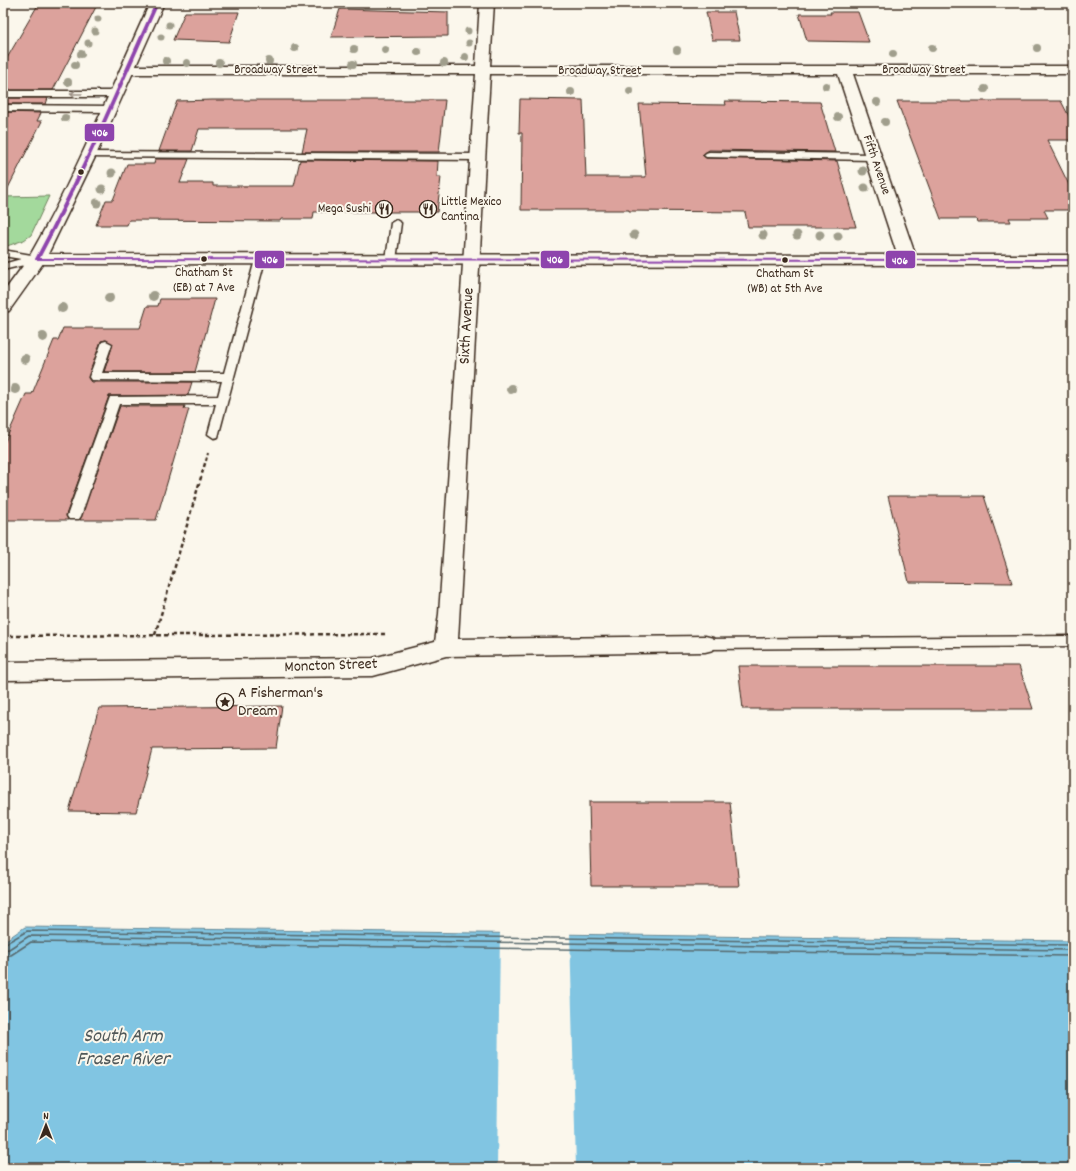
<svg xmlns="http://www.w3.org/2000/svg" width="1076" height="1171" font-family="Dekko,sans-serif">
  <rect width="100%" height="100%" fill="#fbf7ec"/>
  <filter id="ink" filterUnits="userSpaceOnUse"><feTurbulence type="fractalNoise" baseFrequency=".025" numOctaves="2"/><feDisplacementMap in="SourceGraphic" scale="8" xChannelSelector="R" yChannelSelector="G"/><feConvolveMatrix kernelMatrix="1 2 1 2 8 2 1 2 1" color-interpolation-filters="sRGB"/></filter>
  <g filter="url(#ink)">
    <path fill="#a3d99c" stroke="#6f825d" d="M49,196L31,235L24,240L7,246L3,253V197Z"/>
    <path fill="#81c5e2" stroke="#658794" d="M25,927L1073,941V1168H3V942Z"/>
    <path fill="#fbf7ec" d="M500,932H570L576,1168H497Z"/>
    <g fill="none" stroke-linecap="round" stroke-linejoin="round">
      <path stroke="#57686c" stroke-width="1.5" d="M3,945L27,931L1073,945
        M3,950L9,949L29,936L1073,950
        M3,956L11,955L31,942L1073,956"/>
    </g>
    <path fill="#dca29c" stroke="#3b2a1e" d="M39,3H98L53,90H3V65Z
      M340,9L448,12V36L331,37Z
      M185,12H239L229,42L173,40Z
      M706,12H734L740,40H712Z
      M830,12H858L869,42L807,41L799,14H831Z
      M3,98H48L46,104H3Z
      M520,99L583,100L586,177H646L639,104L726,105L725,101L820,102L835,152L709,150L702,155L706,158L837,161L856,227H748L745,212L629,211V210H521L522,133H519Z
      M212,100H445L439,152H302L307,129H199L192,151H159L177,101Z
      M897,101H1061L1073,124V140H1047L1073,193V210H1044L1048,218H1009L1011,222H977L976,219H941Z
      M3,112L41,113L37,121H42L3,198Z
      M155,159H189L180,183H213V186H294L300,160L438,161L437,177H441L437,212H314L313,219H281L280,221L129,220L127,225H96L106,200H113L127,164H154Z
      M160,299H215L195,372H104L113,344L106,340L101,341L88,378L91,382H192L188,395L109,396L66,515L68,520H3V446L26,394H32L54,340H58L63,328H140L147,306H158Z
      M120,406H185L184,409H189L156,520H80Z
      M888,496H984L1012,583L909,582Z
      M738,666H1019L1033,709H743Z
      M282,706L276,748L152,749L136,812L69,811L99,708Z
      M589,802H730L739,886H591Z"/>
    <g fill="none" stroke-linecap="round" stroke-linejoin="round">
      <defs>
        <path id="lane" d="M3,91H115L120,94L115,97H3Z
          M3,105L109,106L114,109L109,112L3,111Z
          M88,152L476,154L481,157L476,160L85,157L83,155L85,153Z
          M709,152L873,154L878,157L873,160L706,157L704,155L706,153Z
          M396,220L401,223L396,260L391,263L386,260L391,223Z
          M3,250L37,256L42,259L41,261L3,270V264L21,259L3,256Z
          M260,257L265,260L218,437L214,438L208,434L216,404H119L81,516L79,519H69L67,516L110,397L218,396L222,381L91,380L89,377L102,342L106,341L112,344L102,373H224L255,260Z
          M1073,636V646L705,649L700,648L698,644L700,640L705,639Z"/>
        <path id="street" d="M480,3H494L490,66H1073V74H853L917,260L914,264L908,265L902,264L899,260L838,74H490L458,639L705,636L713,638L716,644L713,650L705,652L446,656L373,676L3,680V662L373,658L435,642L439,614L476,74H127L122,73L120,70L122,67L127,66H476Z
          M37,254L43,255L46,259L9,311L3,312V293L31,255Z"/>
        <path id="secondary" d="M150,3H164L96,155L48,254L1073,255V265L37,264L31,263L28,259C75,178 111,88 150,3Z"/>
      </defs>
      <use href="#lane" stroke="#3b2a1e" stroke-width="3"/>
      <use href="#street" stroke="#3b2a1e" stroke-width="3"/>
      <use href="#secondary" stroke="#3b2a1e" stroke-width="3"/>
      <path stroke="#3b2a1e" stroke-width="2" stroke-dasharray="3.5 2.5" stroke-linecap="butt" d="M206,461L208,453"/>
      <path stroke="#3b2a1e" stroke-width="2.5" stroke-dasharray="4 3" stroke-linecap="butt" d="M155,635L206,460
        M3,636L386,634"/>
      <use href="#lane" fill="#fbf7ec" fill-rule="evenodd"/>
      <use href="#street" fill="#fbf7ec" fill-rule="evenodd"/>
      <use href="#secondary" fill="#fbf7ec" fill-rule="evenodd"/>
      <defs>
        <path id="bus-1" d="M155,3H159C120,89 85,175 40,258L1073,259V261L35,260V259C80,176 116,89 155,3Z"/>
      </defs>
      <use href="#bus-1" stroke="#fbf7ec" stroke-width="3"/>
      <use href="#bus-1" fill="#8e44ad" fill-rule="evenodd"/>
    </g>
    <g fill="#a09e8c">
      <circle cx="98" cy="19" r="3.5"/>
      <circle cx="169" cy="25" r="3.5"/>
      <circle cx="95" cy="31" r="3.5"/>
      <circle cx="468" cy="31" r="3.5"/>
      <circle cx="161" cy="37" r="3.5"/>
      <circle cx="88" cy="43" r="3.5"/>
      <circle cx="469" cy="43" r="3.5"/>
      <circle cx="295" cy="48" r="4"/>
      <circle cx="932" cy="48" r="4"/>
      <circle cx="1037" cy="48" r="4"/>
      <circle cx="354" cy="49" r="4"/>
      <circle cx="385" cy="50" r="4"/>
      <circle cx="677" cy="50" r="4"/>
      <circle cx="418" cy="52" r="4"/>
      <circle cx="81" cy="54" r="4"/>
      <circle cx="893" cy="54" r="4"/>
      <circle cx="465" cy="57" r="4"/>
      <circle cx="166" cy="61" r="4"/>
      <circle cx="269" cy="61" r="4"/>
      <circle cx="187" cy="63" r="4"/>
      <circle cx="219" cy="63" r="4"/>
      <circle cx="444" cy="63" r="4"/>
      <circle cx="353" cy="64" r="4"/>
      <circle cx="75" cy="65" r="4"/>
      <circle cx="68" cy="82" r="4"/>
      <circle cx="826" cy="86" r="4"/>
      <circle cx="985" cy="89" r="4"/>
      <circle cx="630" cy="91" r="4"/>
      <circle cx="571" cy="92" r="4"/>
      <circle cx="877" cy="102" r="4"/>
      <circle cx="838" cy="117" r="4"/>
      <circle cx="65" cy="118" r="4"/>
      <circle cx="885" cy="122" r="4"/>
      <circle cx="863" cy="171" r="4.5"/>
      <circle cx="112" cy="173" r="4.5"/>
      <circle cx="865" cy="188" r="4.5"/>
      <circle cx="102" cy="189" r="4.5"/>
      <circle cx="97" cy="203" r="4.5"/>
      <circle cx="634" cy="235" r="4.5"/>
      <circle cx="763" cy="235" r="4.5"/>
      <circle cx="797" cy="235" r="4.5"/>
      <circle cx="820" cy="235" r="4.5"/>
      <circle cx="838" cy="236" r="4.5"/>
      <circle cx="153" cy="296" r="5"/>
      <circle cx="109" cy="298" r="5"/>
      <circle cx="62" cy="308" r="5"/>
      <circle cx="43" cy="337" r="5"/>
      <circle cx="25" cy="359" r="5"/>
      <circle cx="15" cy="389" r="5"/>
      <circle cx="511" cy="389" r="5"/>
    </g>
    <defs><path id="oneway-shaft" d="M-6 0H5M1.5-3L5.5 0L1.5 3" fill="none" stroke-width="1.6" stroke-linecap="round" stroke-linejoin="round"/></defs>
    <use stroke="#9b9085" href="#oneway-shaft" transform="translate(76 94) rotate(180)"/>
  </g>
  <defs>
    <symbol id="restaurant-ring" viewBox="-11 -11 22 22"><circle r="9.5" fill="#fbf7ec" stroke="#3b2a1e" stroke-width="1.5"/><path d="M-5-6h1v4h1v-4h1v4h1v-4h1v5L-1.5 .5V6h-2V.5L-5-1ZM5-6V6H3V1.5H1.5Q1.5-4 5-6Z" fill="#3b2a1e"/></symbol>
    <symbol id="sight-ring" viewBox="-11 -11 22 22"><circle r="9.5" fill="#fbf7ec" stroke="#3b2a1e" stroke-width="1.5"/><path d="M0-6L1.8-2.2L6-1.7L2.9 1.2L3.7 5.4L0 3.3L-3.7 5.4L-2.9 1.2L-6-1.7L-1.8-2.2Z" fill="#3b2a1e"/></symbol>
  </defs>
  <g fill-rule="evenodd">
    <use href="#restaurant-ring" x="374" y="199" width="20" height="20"/>
    <use href="#restaurant-ring" x="418" y="199" width="20" height="20"/>
    <use href="#sight-ring" x="215" y="692" width="20" height="20"/>
  </g>
  <g fill="#3b2a1e" stroke="#fbf7ec" stroke-width="1.5">
    <circle cx="81" cy="172" r="3.5"/>
    <circle cx="204" cy="259" r="3.5"/>
    <circle cx="785" cy="260" r="3.5"/>
  </g>
  <g text-anchor="middle" dominant-baseline="central" stroke-width="4" stroke-linejoin="round" paint-order="stroke">
    <g font-size="13" fill="#3b2a1e" stroke="#fbf7ec">
      <text x="276" y="70">Broadway Street</text>
      <text x="924" y="70">Broadway Street</text>
      <text x="600" y="71">Broadway Street</text>
      <text transform="translate(876 165) rotate(71)">Fifth Avenue</text>
    </g>
    <g font-size="13" fill="#3b2a1e" stroke="#fbf7ec" text-anchor="start">
      <text x="441" y="202">Little Mexico<tspan x="441" dy="15">Cantina</tspan></text>
      <text x="371" y="209" text-anchor="end">Mega Sushi</text>
    </g>
    <g font-size="13" fill="#3b2a1e" stroke="#fbf7ec">
      <text x="204" y="273">Chatham St<tspan x="204" dy="15">(EB) at 7 Ave</tspan></text>
      <text x="785" y="274">Chatham St<tspan x="785" dy="15">(WB) at 5th Ave</tspan></text>
    </g>
    <g font-size="16" fill="#3b2a1e" stroke="#fbf7ec">
      <text transform="translate(467 326) rotate(-87)">Sixth Avenue</text>
      <text transform="translate(331 666) rotate(-2)">Moncton Street</text>
    </g>
    <g font-size="16" fill="#3b2a1e" stroke="#fbf7ec" text-anchor="start">
      <text x="238" y="693">A Fisherman's<tspan x="238" dy="18">Dream</tspan></text>
    </g>
    <g font-size="20" font-style="italic" fill="#505859" stroke="#fbf7ec">
      <text x="123" y="1037">South Arm<tspan x="123" dy="23">Fraser River</tspan></text>
    </g>
  </g>
  <g stroke="#fbf7ec" stroke-width="1.5">
    <rect x="84" y="123" width="31" height="19" rx="4" fill="#8e44ad"/>
    <rect x="254" y="250" width="31" height="19" rx="4" fill="#8e44ad"/>
    <rect x="540" y="250" width="30" height="19" rx="4" fill="#8e44ad"/>
    <rect x="885" y="250" width="31" height="19" rx="4" fill="#8e44ad"/>
  </g>
  <g font-size="11" text-anchor="middle" font-weight="bold" fill="#fff">
    <text x="100" y="136">406</text>
    <text x="270" y="263">406</text>
    <text x="555" y="263">406</text>
    <text x="900" y="264">406</text>
  </g>
  <rect width="1076" height="1171" fill="none" stroke="#fbf7ec" stroke-width="16"/>
  <rect x="8" y="8" width="1060" height="1155" fill="none" stroke="#3b2a1e" stroke-width="1.5" filter="url(#ink)"/>
  <g transform="translate(46 1125)" stroke="#fbf7ec" stroke-width="3" paint-order="stroke">
  <path d="M0-3L7 15L0 10L-7 15Z" fill="#3b2a1e"/>
  <text y="-6" font-size="11" font-weight="bold" text-anchor="middle" fill="#3b2a1e">N</text>
  </g>
</svg>
